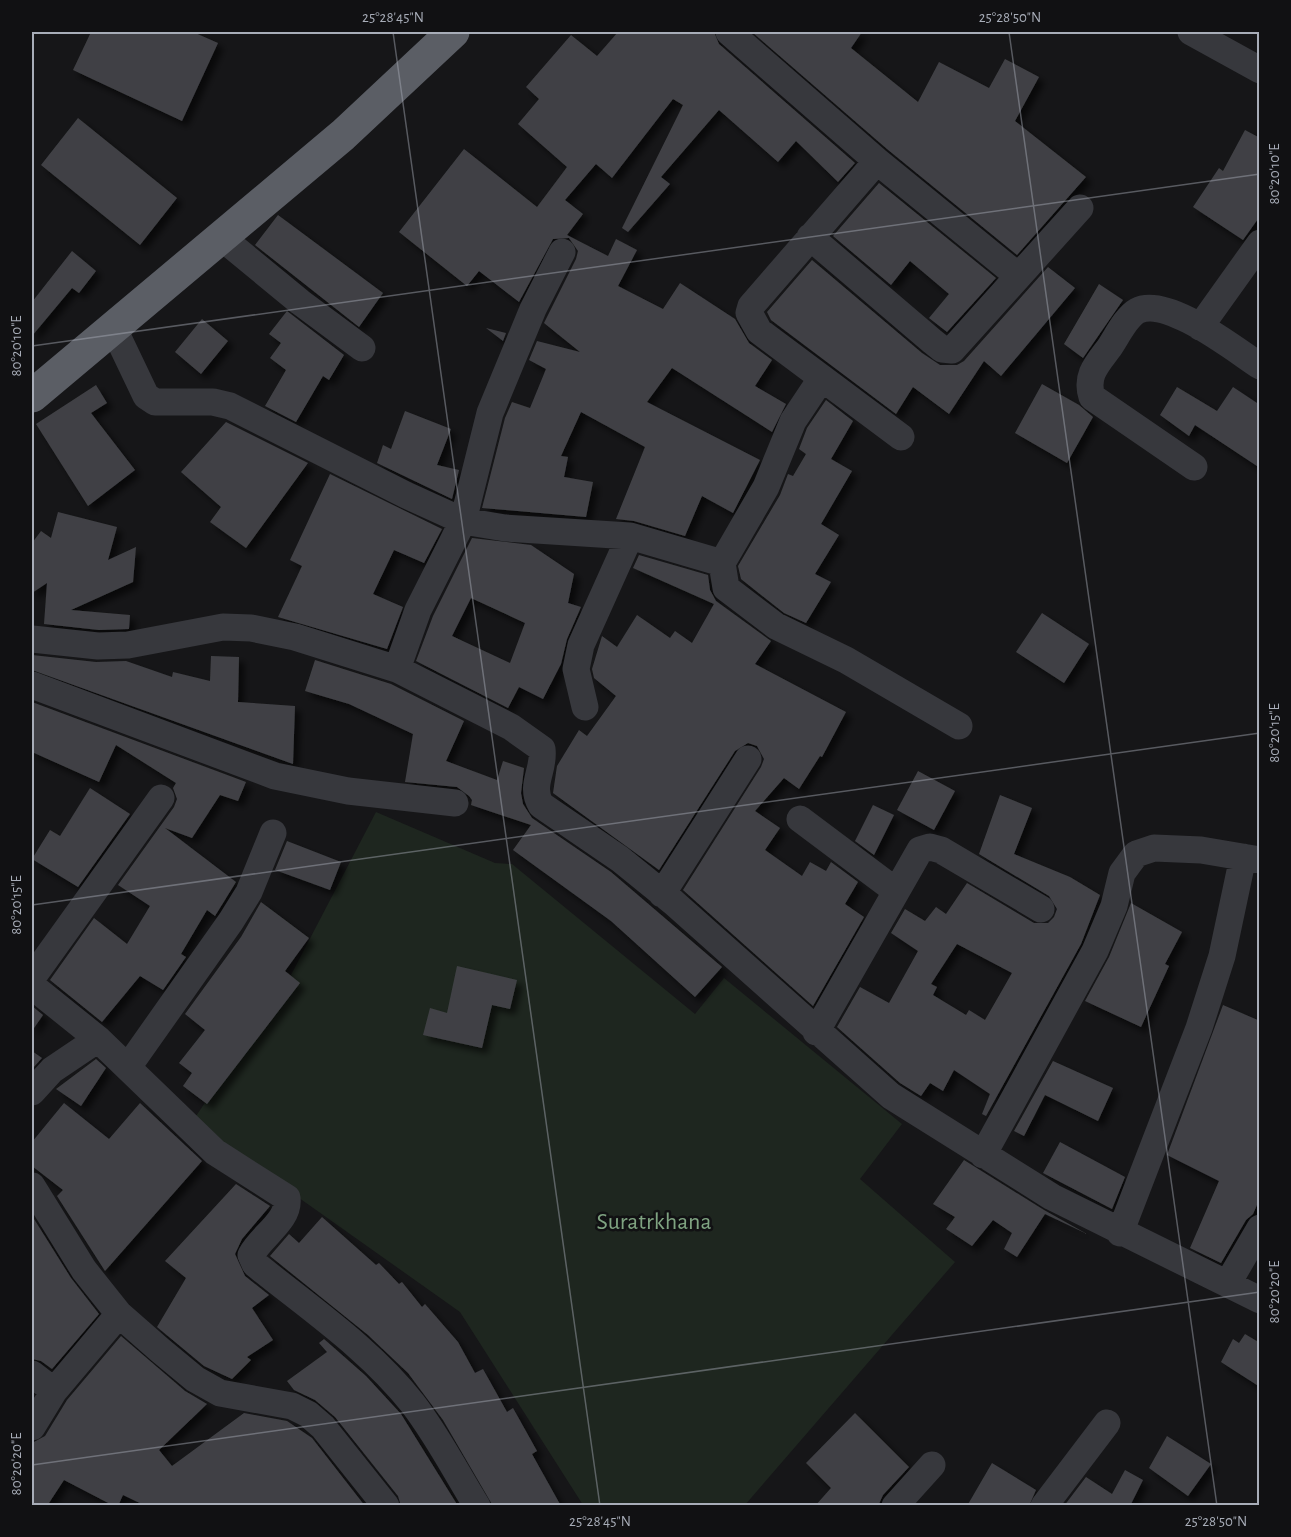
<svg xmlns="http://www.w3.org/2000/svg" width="1291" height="1537" font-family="'Alegreya Sans',sans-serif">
  <defs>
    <filter id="shadow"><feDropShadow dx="5.5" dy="5.5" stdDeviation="3" flood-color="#0009"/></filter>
  </defs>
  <rect width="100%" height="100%" fill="#161618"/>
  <path fill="#1e261f" d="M376,812L495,863L512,864L695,1014L724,978L902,1124L860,1179L955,1262L745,1505H583L460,1312L192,1122L292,973Z"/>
  <path fill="#404145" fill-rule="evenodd" filter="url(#shadow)" d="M91,32H193L218,43L182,121L73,70Z
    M618,32H714L719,44L855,163L838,182L796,141L778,162L719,110L661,177L670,184L628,232L622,228L683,105L673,99L612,178L596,164L565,200L583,214L567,235L608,256L616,239L637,250L618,286L663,309L680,283L735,319L749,343L772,360L755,386L786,404L772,432L672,368L647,402L760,460L733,513L702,496L685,536L634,521L616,519L645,447L581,412L561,456L568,457L564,477L593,482L586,517L482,508L505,418L512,402L530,408L546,369L529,360L537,341L580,352L544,323L576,259L578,251L569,238L553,239L519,302L479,271L467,286L399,232L464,149L537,207L567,167L518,124L539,99L526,87L571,35L597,56Z
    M752,32H862L851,48L918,102L939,62L989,88L1005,59L1039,77L1015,121L1086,177L1017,255L887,149Z
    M78,118L177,198L140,245L41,165Z
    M1245,130L1260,138V216L1243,240L1193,207L1219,168L1223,171Z
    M879,183L996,278L947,332L929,318L949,294L910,261L891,285L833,236Z
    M278,215L383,293L359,327L255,245Z
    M72,251L96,271L79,293L72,288L32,336V302Z
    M812,260L922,353L940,365H957L964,361L1048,267L1075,288L1001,376L984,361L949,414L913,387L896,414L771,320L767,312Z
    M1099,284L1123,300L1083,358L1064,344Z
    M287,311L344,355L329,380L323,376L296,422L265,406L286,370L270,358L281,343L269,334Z
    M202,319L228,341L201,374L175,352Z
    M486,328L506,333L503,341Z
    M1042,384L1079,405L1093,417L1067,463L1015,433Z
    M96,385L107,403L91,413L135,470L88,506L36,424Z
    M1177,387L1217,411L1233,387L1260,405V468L1195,425L1189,436L1160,415Z
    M826,400L853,421L831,459L852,471L821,524L839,535L815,574L831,582L806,623L784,613L741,579L738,566L780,495L788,474L793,476L806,454L799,449L807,428Z
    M405,411L451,429L437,465L459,470L452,499L377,463L383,445L391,449Z
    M226,422L308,463L246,548L210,522L221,507L181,472Z
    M330,474L442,529L424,563L394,550L373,594L403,607L387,649L278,617L302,566L290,560Z
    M58,512L117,527L108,560L136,547L133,582L71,610L130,615L129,629L99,630L44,624L47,583L32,593V543L41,531L51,538Z
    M472,538L531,545L574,574L568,603L581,607L567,639L561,664L543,699L519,687L508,708L416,661L433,616ZM471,598L525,623L510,663L452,636Z
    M639,555L708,575L710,590L716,601L771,641L755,664L846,712L822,757L820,756L799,789L784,778L755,811L780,828L765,850L802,876L810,862L826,871L831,862L858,882L845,904L864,917L813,1006L683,890L761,767L764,759L757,746L748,743L735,751L659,870L553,793L557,766L579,730L587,736L616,696L594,678L592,669L602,636L617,647L637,615L670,638L675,631L692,643L714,604L633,568Z
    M1042,613L1089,644L1064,683L1016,652Z
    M32,655L96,662L126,661L172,677L173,672L210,681L211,656L239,657L238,702L295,706L293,764L32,670Z
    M315,660L391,684L464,721L446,761L497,780L503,761L524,768L521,793L523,804L532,818L611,872L722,967L695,997L611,921L513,850L531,825L471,805L472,800L469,796L457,787L405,782L413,734L349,704L305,691Z
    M32,702L246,782L238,801L220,795L192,838L165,828L236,882L215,916L207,910L181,954L186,957L163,990L140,976L102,1022L50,980L94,918L127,944L150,906L118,885L174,807L177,799L173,788L176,783L116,745L99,782L32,752Z
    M918,771L955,791L934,830L897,810Z
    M90,788L130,814L78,887L32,859L50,830L60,836Z
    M1000,795L1032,808L1014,854L1070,877L1100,895L1081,944L986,1116L982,1114L990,1094L954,1070L943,1091L930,1083L921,1096L900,1083L837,1027L860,987L889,1003L918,951L891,933L905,909L925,921L936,907L946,914L967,883L1034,923H1048L1054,917L1057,909L1049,896L979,854ZM957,944L1012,973L985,1020L969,1010L966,1015L933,995L937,987L931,984Z
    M873,805L894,815L874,855L855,841Z
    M287,841L341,862L330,890L275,870Z
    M261,902L309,938L285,971L300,983L207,1104L183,1086L192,1073L179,1063L205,1030L185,1014L241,937Z
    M1131,903L1182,932L1165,964L1169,966L1141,1027L1085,1001L1109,957Z
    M457,966L517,980L510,1009L492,1005L482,1048L423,1035L430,1008L447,1013Z
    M1223,1005L1260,1021V1198L1253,1214L1246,1220L1221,1263L1190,1248L1219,1181L1167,1155Z
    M32,1006L43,1015L32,1031Z
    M32,1051L42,1058L32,1069Z
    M96,1059L106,1068L81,1106L56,1089Z
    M1053,1061L1113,1088L1098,1121L1045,1095L1024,1136L1014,1131Z
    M64,1103L109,1139L140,1103L202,1161L105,1271L57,1196L63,1190L32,1166V1142Z
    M1060,1142L1125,1177L1112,1209L1043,1173Z
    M964,1160L1044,1210L1087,1234L1045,1214L1017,1257L1004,1249L1012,1233L993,1220L972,1246L946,1229L955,1217L933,1204Z
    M236,1184L270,1206L242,1239L235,1254L245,1276L269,1295L252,1308L273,1340L247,1357L251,1360L232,1379L204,1366L157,1327L186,1278L165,1261Z
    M322,1217L376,1265L379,1263L399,1284L402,1282L422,1307L425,1304L458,1342L475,1373L483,1369L507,1412L513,1408L537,1451L532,1454L561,1506H493L443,1420L408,1373L368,1335L270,1256L289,1234L299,1243Z
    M34,1219L71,1278L99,1314L52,1369L41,1361L32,1359V1221Z
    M1245,1334L1260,1343V1387L1221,1362L1233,1339L1239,1343Z
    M121,1336L185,1391L207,1404L159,1450L172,1466L244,1413L287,1421L312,1438L365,1506H146L123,1495L118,1506H114L64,1480L47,1506H32V1443L45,1436L67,1400Z
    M324,1339L366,1376L401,1414L458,1506H401L398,1496L335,1417L315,1400L294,1390L287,1381L327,1352L319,1343Z
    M855,1413L909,1467L883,1495L878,1506H815L831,1488L806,1463Z
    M1167,1436L1211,1464L1188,1496L1149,1468Z
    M992,1463L1036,1490L1029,1506H967Z
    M1125,1470L1143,1480L1130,1506H1064L1086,1477L1112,1494Z"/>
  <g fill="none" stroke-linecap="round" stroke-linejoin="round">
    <path stroke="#37383d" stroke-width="27" d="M729,32L877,161L1018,276
      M1191,32L1260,70
      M877,161L751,306L749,313L759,331L901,437
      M221,237L300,302L362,348
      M810,237L932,341L942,349L952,350L1080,208
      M1200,327L1260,243
      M114,329L146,396L155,402H213L230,406L406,495L463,521L505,528L630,536L722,563
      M821,379L793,421L766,487L722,563L726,588L776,626L846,660L959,726
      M1194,467L1092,397C1085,376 1097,364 1109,348C1116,338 1126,317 1137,311C1166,295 1234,349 1260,366
      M32,639L98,646L128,645L223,627L251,628L295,637L397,669L511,727L542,749C545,770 529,785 541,805L620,859L673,902L891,1096L1052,1197L1260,1300
      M397,669L418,610L463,521L490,413L533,309L562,252
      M32,685L275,776L348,791L455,803
      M585,707L576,669L581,645L630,536
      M800,819L896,891
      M662,894L748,759
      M32,978L161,798
      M32,986L98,1039L215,1152L287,1198C290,1220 261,1236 251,1255L255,1264C309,1308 369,1348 413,1404C437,1435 456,1472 477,1506
      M816,1032L920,850L930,847L941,850L1041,909
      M128,1067L231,921L249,892L273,833
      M32,1092L52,1070L98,1039
      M983,1155L1095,951L1114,906L1122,873L1136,854L1154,848L1201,850L1260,860
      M32,1186L84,1270L119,1314L160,1350L195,1379L220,1393L292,1406L308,1414L323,1427L386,1506
      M1120,1233L1199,1028L1222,956L1243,857
      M1228,1283L1260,1228
      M32,1374L54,1391
      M32,1427L54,1391L119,1314
      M895,1506L932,1465
      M1044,1506L1107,1423"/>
    <path stroke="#5b5e65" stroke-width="33" d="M32,396L343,135L453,32"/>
  </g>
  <path fill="none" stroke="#a8adb8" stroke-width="1.5" stroke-opacity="0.45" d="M393,32L600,1506M1009,32L1217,1506M32,346L1260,174M32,905L1260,733M32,1465L1260,1292"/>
  <g text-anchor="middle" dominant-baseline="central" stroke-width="5" stroke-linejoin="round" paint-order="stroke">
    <g font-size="24" fill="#7fa381" stroke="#111113">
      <text x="654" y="1222">Suratrkhana</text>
    </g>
  </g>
  <rect width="1291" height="1537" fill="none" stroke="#111113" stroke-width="66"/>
  <rect x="33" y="33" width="1225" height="1471" fill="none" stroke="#a8adb8" stroke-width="2"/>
  <g font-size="15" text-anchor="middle" fill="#a8adb8">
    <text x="393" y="22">25°28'45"N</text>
    <text x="1010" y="22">25°28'50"N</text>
    <text transform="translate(1274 174) rotate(-90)" y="5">80°20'10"E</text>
    <text transform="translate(16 346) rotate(-90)" y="5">80°20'10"E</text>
    <text transform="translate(1274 733) rotate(-90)" y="5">80°20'15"E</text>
    <text transform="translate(16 905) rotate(-90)" y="5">80°20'15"E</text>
    <text transform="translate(1274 1292) rotate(-90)" y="5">80°20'20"E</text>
    <text transform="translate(16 1464) rotate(-90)" y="5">80°20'20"E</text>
    <text x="600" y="1526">25°28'45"N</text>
    <text x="1216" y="1526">25°28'50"N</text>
  </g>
</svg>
